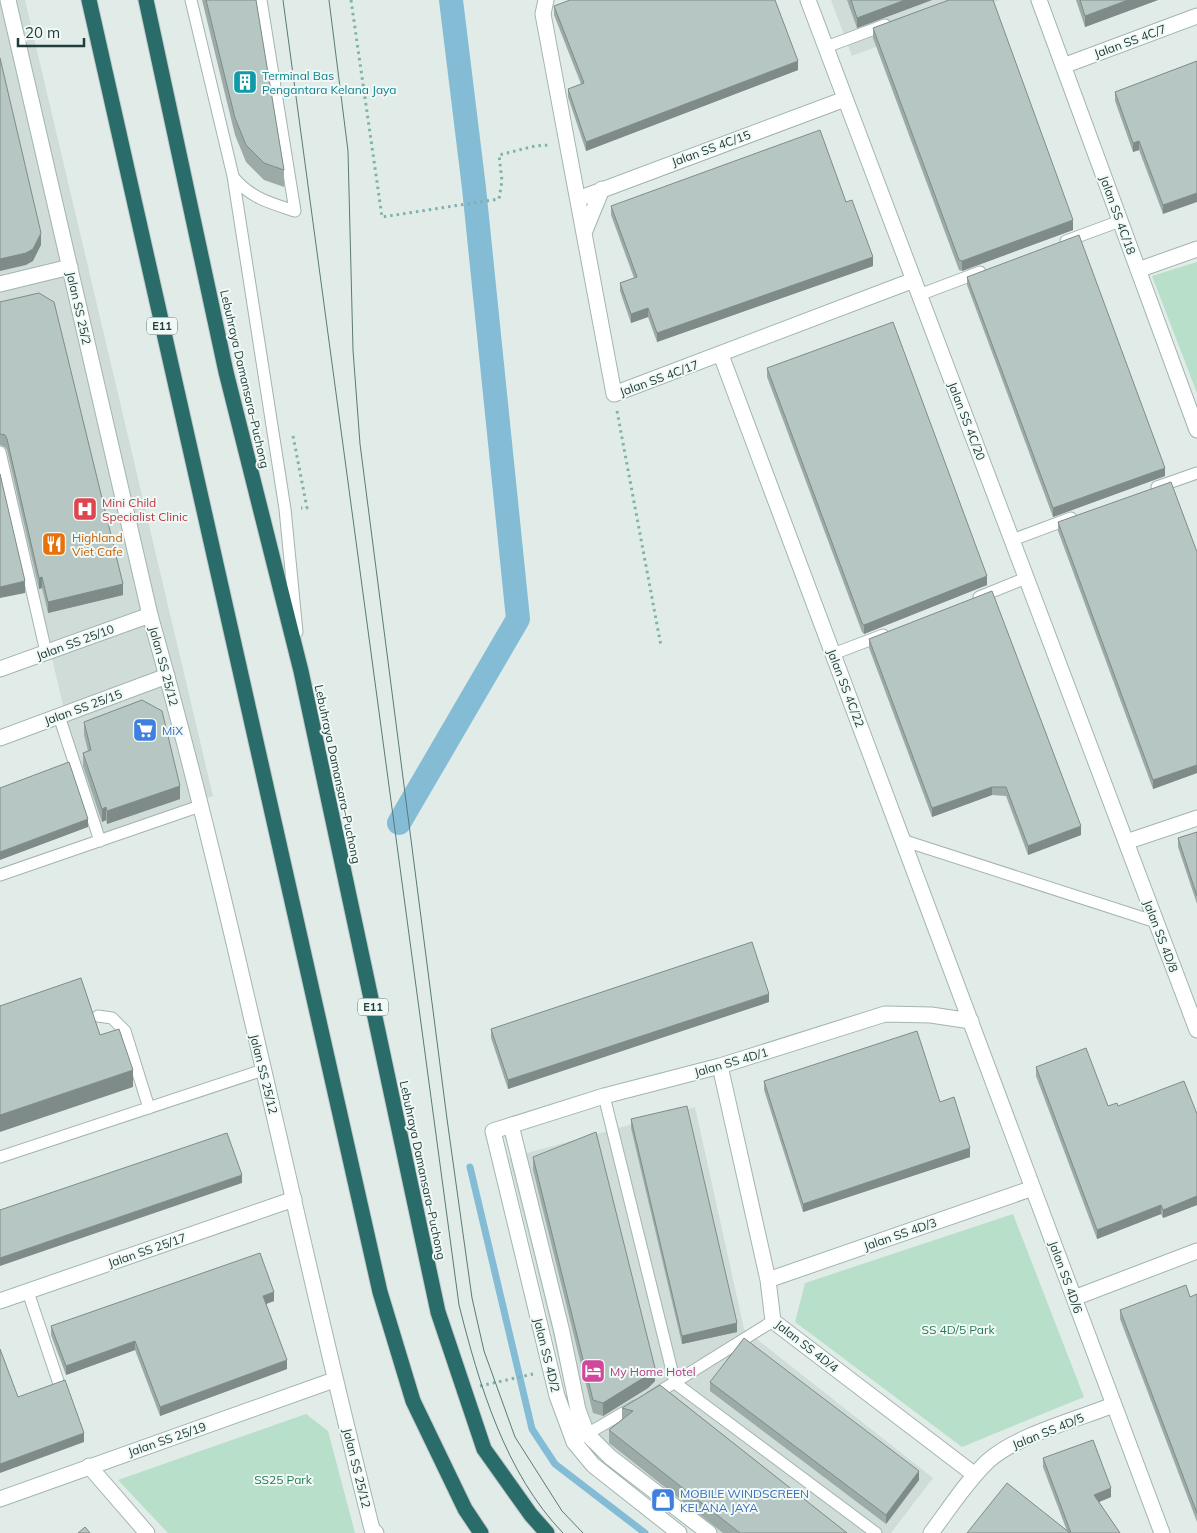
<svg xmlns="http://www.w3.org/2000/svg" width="1197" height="1533" font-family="Mulish,sans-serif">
  <rect width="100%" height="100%" fill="#e1ece9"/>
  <path fill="#cfdcd8" d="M0,0H25L213,796L94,838L0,436Z
    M831,0H1000L852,56Z
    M695,1107L744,1329L933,1478L891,1533H695L588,1448L576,1431L509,1158Z"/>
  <path fill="#b8dfc9" d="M1197,262V393L1152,276Z
    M1013,1214L1084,1397L962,1447L795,1322L805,1283Z
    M306,1414L328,1431L355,1533H168L118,1480Z"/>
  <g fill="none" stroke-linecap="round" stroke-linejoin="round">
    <path stroke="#85bcd5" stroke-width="7" d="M470,1167L532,1429L555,1464L645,1533"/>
    <path stroke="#85bcd5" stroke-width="24" d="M399,823L518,619L474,188L451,0"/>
    <defs>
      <path id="service" d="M191,0L233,176L285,509L297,632
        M826,47L885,25
        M234,178C251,198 270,203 295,211L261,0
        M1066,241L1120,221
        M919,295L980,272
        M0,452L46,652
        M1157,487L1197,473
        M1012,540L1071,518
        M979,597L1026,578
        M833,654L883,635
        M59,716L100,841
        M902,840L1156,922
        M0,875L200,806
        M98,1016L112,1018L125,1031L149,1108
        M604,1096L675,1383L876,1533
        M0,1157L263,1070
        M28,1292L58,1381
        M651,1397L773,1321
        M582,1437L635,1406"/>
      <path id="minor" d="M8,0L150,615
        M546,0L543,14L614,394L914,280
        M808,0L1197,1030
        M1039,0L1197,430
        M1063,66L1197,16
        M578,199L845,99
        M584,233L602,189
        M1138,270L1197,249
        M0,284L70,267
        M721,355L1162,1533
        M0,738L167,676
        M1126,842L1197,818
        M720,1066L768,1280L773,1321L975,1475
        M511,1125L562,1332L578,1410L587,1434L610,1457L709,1533
        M768,1280L1033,1188
        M1074,1298L1197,1251
        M0,1301L294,1199
        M89,1466L147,1533
        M0,1499L334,1380
        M679,1533L593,1465L574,1442L557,1396L493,1131L604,1096L720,1066L885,1014L931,1015L971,1021
        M931,1533C949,1509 966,1482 988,1461C1017,1435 1076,1420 1113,1405"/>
      <path id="tertiary" d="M0,669L150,615C235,917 295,1225 372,1529L376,1533"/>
      <path id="motorway" d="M89,0L380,1292L413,1401L465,1509L481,1533
        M146,0L226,372L301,671L438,1312L484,1449L531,1515L547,1533"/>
    </defs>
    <use href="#service" stroke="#a3b4b1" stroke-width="13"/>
    <use href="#minor" stroke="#a3b4b1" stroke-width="17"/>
    <use href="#tertiary" stroke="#a3b4b1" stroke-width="17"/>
    <use href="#motorway" stroke="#c1c9c8" stroke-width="17"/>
    <path stroke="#7fb2aa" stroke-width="3" stroke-dasharray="2.5 4" stroke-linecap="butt" d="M351,0L382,217L499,199L502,181L499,155L535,146L550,145
      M617,411L661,646
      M293,436L307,508H301
      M480,1386L533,1374"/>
    <use href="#service" stroke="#fff" stroke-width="11"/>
    <use href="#minor" stroke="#fff" stroke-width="15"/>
    <use href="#tertiary" stroke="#fff" stroke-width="15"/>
    <use href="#motorway" stroke="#2a6c69" stroke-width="15"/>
    <path stroke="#5a7a76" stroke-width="1" d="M283,0L459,1305C479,1384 505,1473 563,1533
      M329,0L348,151L353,350L360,444L447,1119L472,1298L484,1351L515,1437L562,1511L583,1533"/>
  </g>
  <path fill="#9daba8" d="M202,0H256L284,170V187L264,180L246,162L235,135Z
    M847,0H932L857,28Z
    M1076,0H1158L1085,27Z
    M554,6L798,70L586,151L568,97V89L581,84L554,15Z
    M873,28L1073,230L962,271L959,270L873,38Z
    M1197,61L1163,214L1139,150L1133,152L1115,101V92Z
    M846,202L873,266L657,342L648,317L631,323L620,291V283L634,278L611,215V206Z
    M967,277L1165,476L1053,517L967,285Z
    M0,302L123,595L48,613L42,588L39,589L7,450L5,447L0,445Z
    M767,368L987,585L864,634L862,632L767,377Z
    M1058,522L1197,552V773L1153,789L1058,531Z
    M869,639L1081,835L1028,855L1006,796L992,795L932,817L869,648Z
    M84,722L180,799L107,824L106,820L102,822L83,766V753L88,751L84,735Z
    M1197,832V904L1178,847V838Z
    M769,1002L508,1089L491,1038V1029Z
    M1036,1067L1108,1106H1118L1197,1114V1205L1163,1218L1161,1214L1097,1239L1036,1076Z
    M764,1081L940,1102L970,1157L803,1212L764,1090Z
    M631,1119L737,1332L682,1344L631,1128Z
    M533,1157L655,1381L648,1388L603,1416L593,1413L533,1170Z
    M1197,1294V1522L1120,1319V1310L1190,1297Z
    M274,1301L266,1304L287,1369L160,1416L135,1350L66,1375L51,1335V1326Z
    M710,1382L919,1480L886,1524L710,1391Z
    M660,1385L847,1533H723L609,1443V1430L622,1419V1408Z
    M1043,1458L1111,1497L1099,1502L1120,1533H967L1067,1531L1043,1467Z"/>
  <path fill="#7f8b88" d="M905,0H932L857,28V18Z
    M1128,0H1158L1085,27V16Z
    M798,61V70L586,151V142Z
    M1139,141V150L1133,152V143Z
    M1197,193V202L1163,214V205Z
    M1073,220V230L962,271V261Z
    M41,233V245L33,261L26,265L0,271V259Z
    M873,257V266L657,342V333Z
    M648,308V317L631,323V314Z
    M1165,468V476L1053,517V508Z
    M987,576V585L864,634V625Z
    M42,577V588L39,589V578Z
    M25,581V593L0,598V587Z
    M123,584V595L48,613V602Z
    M1197,765V773L1153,789V780Z
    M180,786V799L107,824V811Z
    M992,787V795L932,817V808Z
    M106,807V820L102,822V809Z
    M88,819V827L0,860V852Z
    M1081,826V835L1028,855V846Z
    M769,994V1002L508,1089V1080Z
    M133,1070V1087L0,1132V1115Z
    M970,1148V1157L803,1212V1204Z
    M242,1175V1183L0,1266V1258Z
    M1197,1196V1205L1163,1218V1210Z
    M1161,1205V1214L1097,1239V1230Z
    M274,1292V1301L263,1305V1296Z
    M737,1323V1332L682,1344V1336Z
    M135,1341V1350L66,1375V1366Z
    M287,1360V1369L160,1416V1407Z
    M655,1368V1381L648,1388L603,1416V1403Z
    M84,1433V1442L0,1473V1464Z
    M919,1471V1480L886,1524V1515Z
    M1111,1488V1497L1094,1504V1495Z"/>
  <path fill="#b6c7c3" stroke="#7f8b88" d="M206,0H256L284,170L264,163L246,145L235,118Z
    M570,0H775L798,61L586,142L568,89L584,83L554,6Z
    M851,0H905L857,18Z
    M949,0H993L1073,220L962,261L959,260L873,28Z
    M1080,0H1128L1085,16Z
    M0,58L41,233L33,249L26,253L0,259Z
    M1197,61V193L1163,205L1139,141L1133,143L1115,92Z
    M820,130L846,202L852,200L873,257L657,333L648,308L631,314L620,283L637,277L611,206Z
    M1079,235L1165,468L1053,508L967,277Z
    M39,293L54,302L123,584L48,602L42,577L39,578L7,439L5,435L0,434V302Z
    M893,322L987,576L864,625L862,623L767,368Z
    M0,474L25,581L0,587Z
    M1171,482L1197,552V765L1153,780L1058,522Z
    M992,591L1081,826L1028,846L1006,787H992L932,808L869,639Z
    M142,700L162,711L180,786L107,811L106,807L102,809L83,753L91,750L84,722Z
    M69,762L88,819L0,852V788Z
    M1197,832V896L1178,838Z
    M752,942L769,994L508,1080L491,1029Z
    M81,978L100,1035L119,1029L133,1070L0,1115V1006Z
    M917,1031L940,1102L954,1097L970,1148L803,1204L764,1081Z
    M1086,1048L1108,1106L1117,1103L1118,1106L1184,1081L1197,1114V1196L1163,1210L1161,1205L1097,1230L1036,1067Z
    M687,1106L737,1323L682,1336L631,1119Z
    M596,1132L655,1368L648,1375L603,1403L593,1400L533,1157Z
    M227,1133L242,1175L0,1258V1210Z
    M260,1253L274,1292L263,1296L287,1360L160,1407L135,1341L66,1366L51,1326Z
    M1186,1285L1190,1297L1197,1294V1513L1120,1310Z
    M744,1338L919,1471L886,1515L710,1382Z
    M0,1349L18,1397L65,1380L84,1433L0,1464Z
    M660,1385L847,1533H740L609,1430L633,1411L622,1408Z
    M1093,1440L1111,1488L1094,1495L1120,1533H1071L1043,1458Z
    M1007,1483L1070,1533H967Z
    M85,1527L90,1533H78Z"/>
  <defs>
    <symbol id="building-square" viewBox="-11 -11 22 22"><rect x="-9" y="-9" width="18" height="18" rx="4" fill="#0f9aa8" stroke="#f1f9f6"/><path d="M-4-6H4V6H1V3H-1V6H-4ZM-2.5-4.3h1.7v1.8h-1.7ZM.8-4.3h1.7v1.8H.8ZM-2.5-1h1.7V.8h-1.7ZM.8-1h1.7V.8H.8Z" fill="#fff"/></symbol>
    <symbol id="hospital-square" viewBox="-11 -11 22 22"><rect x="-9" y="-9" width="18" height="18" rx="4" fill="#e0444e" stroke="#f1f9f6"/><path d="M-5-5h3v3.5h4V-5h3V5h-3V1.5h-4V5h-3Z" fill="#fff"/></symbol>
    <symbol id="restaurant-square" viewBox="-11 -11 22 22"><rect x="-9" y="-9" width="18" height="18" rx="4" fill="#e8710a" stroke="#f1f9f6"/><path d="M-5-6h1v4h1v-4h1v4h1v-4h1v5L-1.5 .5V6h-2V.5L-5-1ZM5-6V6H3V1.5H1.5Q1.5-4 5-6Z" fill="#fff"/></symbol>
    <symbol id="supermarket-square" viewBox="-11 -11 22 22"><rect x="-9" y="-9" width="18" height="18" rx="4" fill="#3f7fe0" stroke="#f1f9f6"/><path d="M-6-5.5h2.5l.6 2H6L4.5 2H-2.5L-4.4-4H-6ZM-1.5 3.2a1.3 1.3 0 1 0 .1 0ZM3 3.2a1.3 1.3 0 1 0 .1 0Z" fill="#fff"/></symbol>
    <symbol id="hotel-square" viewBox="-11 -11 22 22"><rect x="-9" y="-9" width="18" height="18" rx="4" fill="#d1479c" stroke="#f1f9f6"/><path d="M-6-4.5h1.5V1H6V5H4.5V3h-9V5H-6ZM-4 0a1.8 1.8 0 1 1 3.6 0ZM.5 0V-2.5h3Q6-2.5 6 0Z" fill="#fff"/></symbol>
    <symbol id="shop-square" viewBox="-11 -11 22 22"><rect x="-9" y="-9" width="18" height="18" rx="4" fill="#3f7fe0" stroke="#f1f9f6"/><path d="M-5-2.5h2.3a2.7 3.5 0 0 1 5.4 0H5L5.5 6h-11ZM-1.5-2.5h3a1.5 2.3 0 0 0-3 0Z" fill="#fff"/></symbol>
  </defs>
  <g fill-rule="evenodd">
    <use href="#building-square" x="231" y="68" width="28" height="28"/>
    <use href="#hospital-square" x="71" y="495" width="28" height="28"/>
    <use href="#restaurant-square" x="40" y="530" width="28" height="28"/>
    <use href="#supermarket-square" x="131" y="716" width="28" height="28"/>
    <use href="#hotel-square" x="579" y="1357" width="28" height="28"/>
    <use href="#shop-square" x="649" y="1486" width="28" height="28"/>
  </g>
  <g text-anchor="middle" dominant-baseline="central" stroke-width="4" stroke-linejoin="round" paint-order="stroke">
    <g fill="#f1f9f6" stroke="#5f7673" stroke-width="1">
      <rect x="147" y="317.5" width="30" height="17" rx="4"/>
      <rect x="358" y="998.5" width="30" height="17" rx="4"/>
    </g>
    <g font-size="11" font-weight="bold" fill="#203e3b">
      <text x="162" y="326">E11</text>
      <text x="373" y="1007">E11</text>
    </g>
    <g font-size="12" fill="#203e3b" stroke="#f1f9f6">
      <text transform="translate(1130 41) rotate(-20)">Jalan SS 4C/7</text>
      <text transform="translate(711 148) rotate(-20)">Jalan SS 4C/15</text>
      <text transform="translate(1118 215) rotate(70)">Jalan SS 4C/18</text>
      <text transform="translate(79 308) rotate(77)">Jalan SS 25/2</text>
      <text transform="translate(659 378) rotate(-20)">Jalan SS 4C/17</text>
      <text transform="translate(245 379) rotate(77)">Lebuhraya Damansara–Puchong</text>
      <text transform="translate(967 421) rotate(69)">Jalan SS 4C/20</text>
      <text transform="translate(75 642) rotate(-20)">Jalan SS 25/10</text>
      <text transform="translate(164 666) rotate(75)">Jalan SS 25/12</text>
      <text transform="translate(846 688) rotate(69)">Jalan SS 4C/22</text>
      <text transform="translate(83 707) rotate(-20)">Jalan SS 25/15</text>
      <text transform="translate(338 774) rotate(78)">Lebuhraya Damansara–Puchong</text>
      <text transform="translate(1161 936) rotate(69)">Jalan SS 4D/8</text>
      <text transform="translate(731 1062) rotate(-16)">Jalan SS 4D/1</text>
      <text transform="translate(264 1074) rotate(76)">Jalan SS 25/12</text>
      <text transform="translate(423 1170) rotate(78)">Lebuhraya Damansara–Puchong</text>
      <text transform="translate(900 1234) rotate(-19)">Jalan SS 4D/3</text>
      <text transform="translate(147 1250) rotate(-19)">Jalan SS 25/17</text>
      <text transform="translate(1066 1277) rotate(70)">Jalan SS 4D/6</text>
      <text transform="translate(807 1346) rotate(38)">Jalan SS 4D/4</text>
      <text transform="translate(547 1355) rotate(76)">Jalan SS 4D/2</text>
      <text transform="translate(1048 1431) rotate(-22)">Jalan SS 4D/5</text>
      <text transform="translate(167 1439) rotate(-19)">Jalan SS 25/19</text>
      <text transform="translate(357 1468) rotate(76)">Jalan SS 25/12</text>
    </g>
    <g font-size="12" fill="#0d838f" stroke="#f1f9f6" text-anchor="start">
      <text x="262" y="75">Terminal Bas<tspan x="262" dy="14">Pengantara Kelana Jaya</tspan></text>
    </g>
    <g font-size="12" fill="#be3a42" stroke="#f1f9f6" text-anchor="start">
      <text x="102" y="502">Mini Child<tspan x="102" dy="14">Specialist Clinic</tspan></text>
    </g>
    <g font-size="12" fill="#c56008" stroke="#f1f9f6" text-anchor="start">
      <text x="72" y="537">Highland<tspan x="72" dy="14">Viet Cafe</tspan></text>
    </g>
    <g font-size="12" fill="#366cbe" stroke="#f1f9f6" text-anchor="start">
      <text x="162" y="730">MiX</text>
      <text x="680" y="1493">MOBILE WINDSCREEN<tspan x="680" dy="14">KELANA JAYA</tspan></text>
    </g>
    <g font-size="12" fill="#277853" stroke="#f1f9f6">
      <text x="958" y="1329">SS 4D/5 Park</text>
      <text x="283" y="1479">SS25 Park</text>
    </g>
    <g font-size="12" fill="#b23c85" stroke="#f1f9f6" text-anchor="start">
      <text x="610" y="1371">My Home Hotel</text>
    </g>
  </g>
  <path d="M18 38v8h66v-8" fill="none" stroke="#203e3b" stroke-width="2.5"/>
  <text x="25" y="38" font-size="15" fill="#203e3b" stroke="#f1f9f6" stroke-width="4" paint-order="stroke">20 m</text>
</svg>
